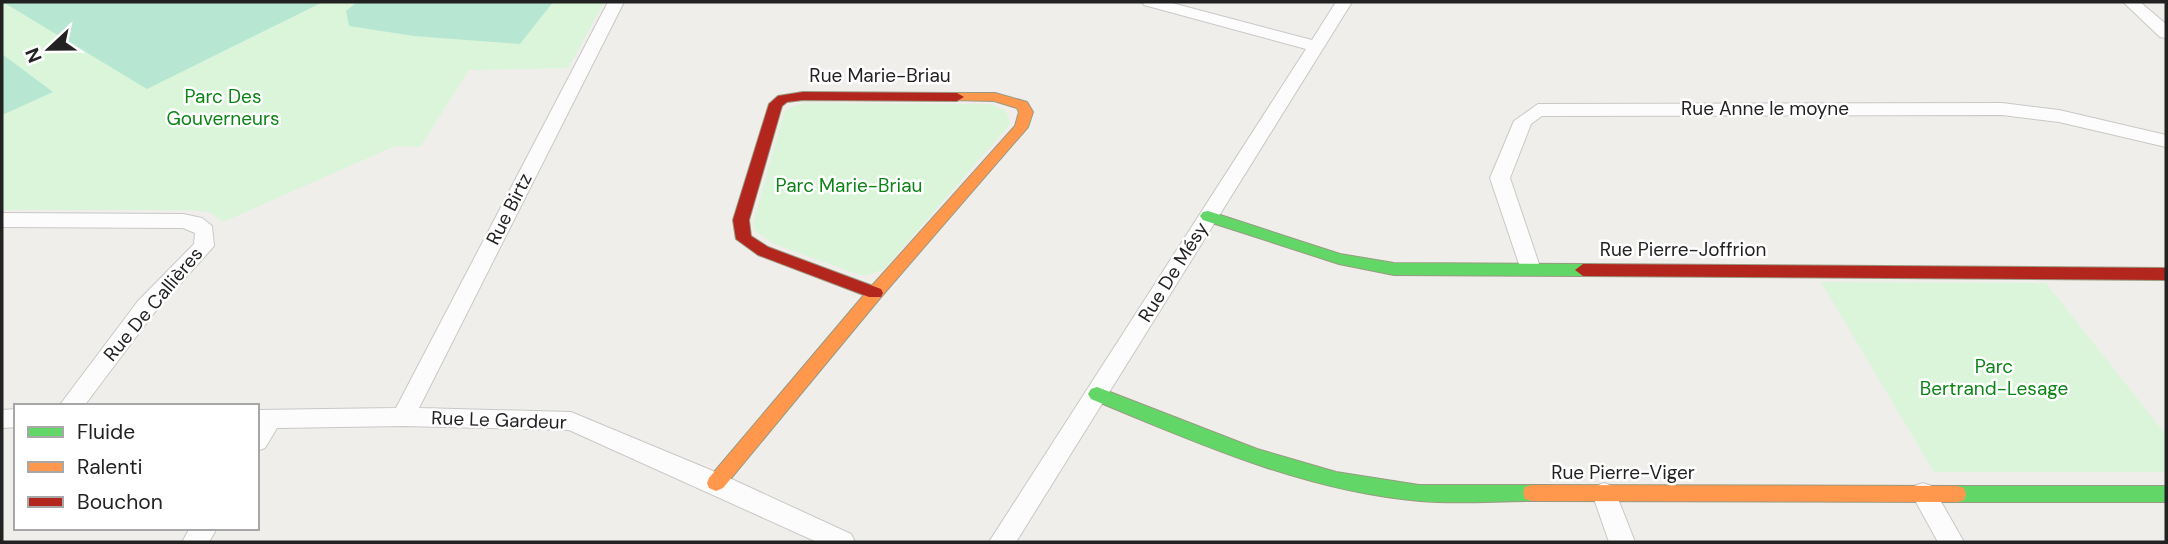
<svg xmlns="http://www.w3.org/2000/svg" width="2168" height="544" font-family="'DM Sans',sans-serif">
  <rect width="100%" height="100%" fill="#f0eeeb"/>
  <path fill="#daf5da" d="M2,2H604L568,68L469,70L420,147L395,146L223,222L209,212L188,210H2Z
    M990,104L1006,111L1010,124L884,269L865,276L854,273L772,243L755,231L753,223L784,113L788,108L803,103Z
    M1821,282L2046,283L2166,435V472H1934Z"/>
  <path fill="#b7e6d2" d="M3,2H323L147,89Z
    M357,2H553L520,44L414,36L349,26L346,11Z
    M2,54L53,92L2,115Z"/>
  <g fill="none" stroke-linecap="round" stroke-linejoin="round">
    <defs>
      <path id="street" d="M608,2H624L419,408L571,412L725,476L851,534L855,542H817L569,430L403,426L277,428L265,448L257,451V410L396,408Z
        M1142,2H1168L1312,40L1336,2H1352L1016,542H989L1306,49L1144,5Z
        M2123,2H2140L2166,24V38L2160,37Z
        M2002,103L2059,110L2166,135V147L2059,122L2002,115L1542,116L1531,124L1510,178L1541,270L1538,275H1524L1521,270L1490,178L1514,121L1538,104Z
        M2,213L183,214L202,218L212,226L214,246L154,313L84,406H59L138,301L194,244L195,233L183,228L2,227Z
        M16,409V427L2,428V410Z
        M1604,483L1613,486L1635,542H1609L1592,493L1595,486Z
        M1923,483L1932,486L1964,542H1938L1911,493L1914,486Z
        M190,528H217L209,542H182Z"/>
      <path id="fast" d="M1208,211L1340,254L1394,263L1583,264L1591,270L1583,276L1394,275L1339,264L1203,220L1200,216L1203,212Z
        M1097,387L1257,449L1336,472L1419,485H1532L1539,487L1541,493L1539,499L1532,501C1495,501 1457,504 1420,501C1305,491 1197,443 1091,399L1088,394L1091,389Z
        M1957,486H2166V502H1957L1950,500L1948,494L1950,488Z"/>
      <path id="slow" d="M957,93H995L1027,102L1033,112L1028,127L881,297L723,488L716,491L709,488L707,483L709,478L869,289L1015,126L1019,112L1017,108L994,101L952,100V94Z
        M1532,485L1957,486L1964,488L1966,494L1964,500L1957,502L1532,501L1525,499L1523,493L1525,487Z"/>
      <path id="jam" d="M803,92L957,93L964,97L957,101L803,100L787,102L782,106L749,220L751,236L768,247L881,289L883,293L881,297H869L758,255L736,239L733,220L769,104L778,96Z
        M1583,264L2166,268V280L1583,276L1575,270Z"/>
    </defs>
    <use href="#street" stroke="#c9c8c7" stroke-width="2"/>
    <use href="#fast" stroke="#999a82" stroke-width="2"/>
    <use href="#slow" stroke="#999a82" stroke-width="2"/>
    <use href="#jam" stroke="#999a82" stroke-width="2"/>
    <use href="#street" fill="#fdfcfc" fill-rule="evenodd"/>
    <use href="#fast" fill="#63d668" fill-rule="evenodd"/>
    <use href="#slow" fill="#ff974d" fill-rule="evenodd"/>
    <use href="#jam" fill="#b3261e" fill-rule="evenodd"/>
  </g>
  <g text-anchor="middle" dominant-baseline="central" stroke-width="5" stroke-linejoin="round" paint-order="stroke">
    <g font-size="19" fill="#222" stroke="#fff">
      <text x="880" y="75">Rue Marie-Briau</text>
      <text x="1765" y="108">Rue Anne le moyne</text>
      <text transform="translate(509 209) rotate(-63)">Rue Birtz</text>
      <text x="1683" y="249">Rue Pierre-Joffrion</text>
      <text transform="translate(1173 272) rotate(-58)">Rue De Mésy</text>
      <text transform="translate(153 304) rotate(-50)">Rue De Callières</text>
      <text transform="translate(499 420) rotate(2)">Rue Le Gardeur</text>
      <text x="1623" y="472">Rue Pierre-Viger</text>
    </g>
    <g font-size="19" fill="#0c8416" stroke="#fff">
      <text x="223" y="96">Parc Des<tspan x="223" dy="22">Gouverneurs</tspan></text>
      <text x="849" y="185">Parc Marie-Briau</text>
      <text x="1994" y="366">Parc<tspan x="1994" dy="22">Bertrand-Lesage</tspan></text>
    </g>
  </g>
  <rect width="2168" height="544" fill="none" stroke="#222222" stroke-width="7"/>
  <rect x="14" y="404" width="245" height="126" fill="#ffffff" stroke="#a7a7a7" stroke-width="2"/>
  <rect x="28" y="427" width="35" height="10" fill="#63d668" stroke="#a7a7a7" stroke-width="2"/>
  <text x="77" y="439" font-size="21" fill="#222222">Fluide</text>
  <rect x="28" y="462" width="35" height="10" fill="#ff974d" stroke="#a7a7a7" stroke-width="2"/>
  <text x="77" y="474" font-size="21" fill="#222222">Ralenti</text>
  <rect x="28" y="497" width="35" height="10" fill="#b3261e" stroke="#a7a7a7" stroke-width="2"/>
  <text x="77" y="509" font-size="21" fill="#222222">Bouchon</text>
  <g transform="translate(49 49) rotate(248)" stroke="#ffffff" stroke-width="5" paint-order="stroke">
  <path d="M0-5L12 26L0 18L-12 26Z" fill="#222222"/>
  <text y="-10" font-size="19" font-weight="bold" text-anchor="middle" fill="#222222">N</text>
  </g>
</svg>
